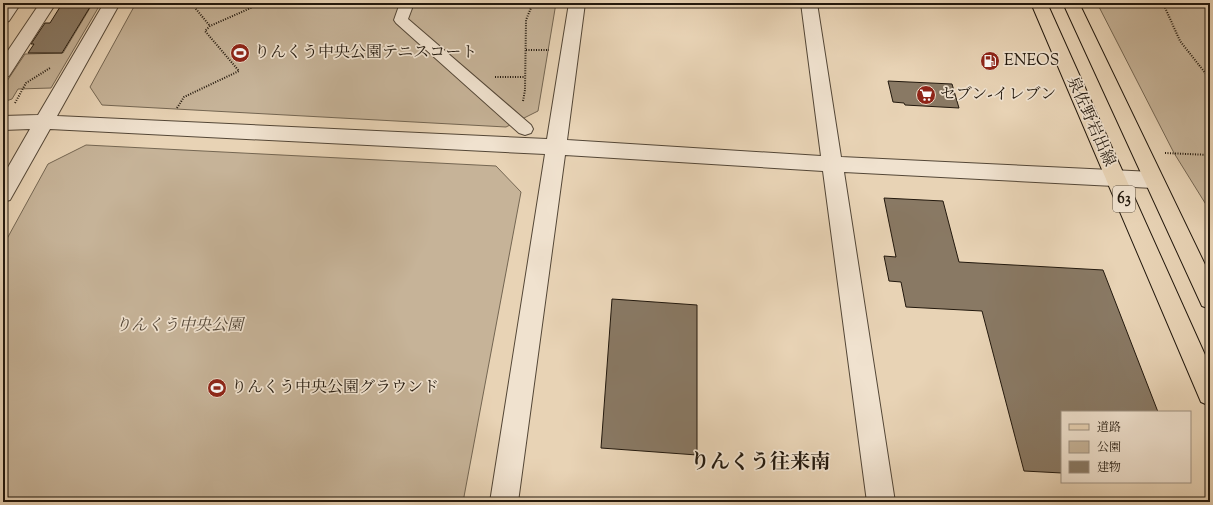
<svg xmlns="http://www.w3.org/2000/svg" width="1213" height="505" font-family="'Sorts Mill Goudy','Noto Serif JP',serif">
  <rect width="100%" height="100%" fill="#e8d3b5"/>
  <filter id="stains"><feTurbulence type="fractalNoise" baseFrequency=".005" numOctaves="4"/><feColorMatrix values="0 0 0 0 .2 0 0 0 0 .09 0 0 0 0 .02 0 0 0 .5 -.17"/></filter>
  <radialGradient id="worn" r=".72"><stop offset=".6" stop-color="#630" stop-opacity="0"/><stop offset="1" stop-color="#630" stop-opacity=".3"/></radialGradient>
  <path fill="#c6b398" stroke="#746652" d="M93,3H101L51,88L18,89L12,99L3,102V87L25,54L63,53Z
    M136,3H556L538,111L506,127L102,105L90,87Z
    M1097,3H1210V211L1174,153Z
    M86,145L496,166L521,192L463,502H3V246L48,164Z"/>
  <path fill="#897964" stroke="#22180d" d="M60,7H90L62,53H28L34,44H31L45,23H50Z
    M888,81L952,84L959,108L905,105L904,103L893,102Z
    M884,198L943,201L959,262L1103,270L1158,412H1062V473L1024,471L982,311L906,307L901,282L889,281L884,256L896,257Z
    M612,299L697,305V455L601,448Z"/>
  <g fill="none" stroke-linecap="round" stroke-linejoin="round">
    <defs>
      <path id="pedestrian" d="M400,3H414L408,19L531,125L533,129L531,133L525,135L519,133L396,23L394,20Z"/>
      <path id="minor" d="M4,3H21L9,21L3,23V5Z
        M40,3H56L9,76L3,78V58Z"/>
      <path id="tertiary" d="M104,3H120L57,116L547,139L569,3H585L567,140L821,156L801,3H817L841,157L1153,172L1160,174L1163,180L1160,186L1153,188L844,172L895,502H867L823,171L565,155L518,502H490L545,154L50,129L10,200L3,202V176L30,129L3,130V116L38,115Z"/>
      <path id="primary" d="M1031,3H1047L1210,366V406L1201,402Z
        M1063,3H1079L1210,275V309L1202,306Z"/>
    </defs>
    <use href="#pedestrian" stroke="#544737" stroke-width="2"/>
    <use href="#minor" stroke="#544737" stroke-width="2"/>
    <use href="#tertiary" stroke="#544737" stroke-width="2"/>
    <use href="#primary" stroke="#22180d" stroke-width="2"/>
    <path stroke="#22180d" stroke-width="2" stroke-dasharray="1 1.5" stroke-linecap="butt" d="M191,3L210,26
      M1163,3L1180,41L1210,79
      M526,50H549
      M495,77H524
      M523,101L525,90L526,20L533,3
      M15,103L26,83L50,68
      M177,108L184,97L239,71L205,31L210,26L262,3
      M1165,153L1210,155"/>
    <use href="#pedestrian" fill="#f0e2cf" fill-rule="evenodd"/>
    <use href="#minor" fill="#f0e2cf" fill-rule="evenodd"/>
    <use href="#tertiary" fill="#f0e2cf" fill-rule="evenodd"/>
    <use href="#primary" fill="#e8d3b5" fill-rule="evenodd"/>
  </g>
  <defs>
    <symbol id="stadium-disc" viewBox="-11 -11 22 22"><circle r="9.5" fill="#8f2418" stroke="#f0e2cf"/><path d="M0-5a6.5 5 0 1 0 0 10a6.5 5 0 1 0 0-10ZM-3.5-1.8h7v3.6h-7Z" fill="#fff"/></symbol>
    <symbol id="fuel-disc" viewBox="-11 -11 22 22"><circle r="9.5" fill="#8f2418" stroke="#f0e2cf"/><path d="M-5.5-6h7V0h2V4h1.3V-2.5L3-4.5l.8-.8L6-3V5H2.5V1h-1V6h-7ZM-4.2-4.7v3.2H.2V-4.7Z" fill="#fff"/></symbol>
    <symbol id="supermarket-disc" viewBox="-11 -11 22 22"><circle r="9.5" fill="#8f2418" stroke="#f0e2cf"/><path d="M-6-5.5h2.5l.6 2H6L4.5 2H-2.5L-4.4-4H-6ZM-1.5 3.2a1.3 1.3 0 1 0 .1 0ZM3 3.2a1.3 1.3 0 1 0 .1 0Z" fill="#fff"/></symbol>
  </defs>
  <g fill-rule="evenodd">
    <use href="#stadium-disc" x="229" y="42" width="22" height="22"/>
    <use href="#fuel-disc" x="979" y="50" width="22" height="22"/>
    <use href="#supermarket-disc" x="915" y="84" width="22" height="22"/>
    <use href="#stadium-disc" x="206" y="377" width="22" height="22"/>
  </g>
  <g text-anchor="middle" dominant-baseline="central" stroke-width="3.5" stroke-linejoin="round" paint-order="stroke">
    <rect fill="#f0e2cf" stroke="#605547" stroke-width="1" x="1113" y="186" width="22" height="26" rx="3"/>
    <g font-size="15" font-weight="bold" fill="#22180d">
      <text x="1124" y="199">63</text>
    </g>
    <g font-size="16" fill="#22180d" stroke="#f0e2cf" text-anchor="start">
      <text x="254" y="53">りんくう中央公園テニスコート</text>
      <text x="1004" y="61">ENEOS</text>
      <text x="940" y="95">セブン-イレブン</text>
      <text x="231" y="388">りんくう中央公園グラウンド</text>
    </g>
    <g font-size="16" fill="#22180d" stroke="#f0e2cf">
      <text transform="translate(1090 122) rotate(66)">泉佐野岩出線</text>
    </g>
    <g font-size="16" font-style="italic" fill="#534637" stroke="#f0e2cf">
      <text x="179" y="326">りんくう中央公園</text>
    </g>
    <g font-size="20" font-weight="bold" fill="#22180d" stroke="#f0e2cf">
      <text x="760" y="463">りんくう往来南</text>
    </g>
  </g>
  <rect width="1213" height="505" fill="none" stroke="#e8d3b5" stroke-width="16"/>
  <rect x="4" y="4" width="1205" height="497" fill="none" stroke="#22180d" stroke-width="2"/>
  <rect x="8" y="8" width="1197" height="489" fill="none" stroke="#22180d"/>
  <rect x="1061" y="411" width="130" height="72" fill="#f0e2cf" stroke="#9e9181"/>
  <rect x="1069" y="424" width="20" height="6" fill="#e8d3b5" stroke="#9e9181"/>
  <text x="1097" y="431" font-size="12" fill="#22180d">道路</text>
  <rect x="1069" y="441" width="20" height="12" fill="#c6b398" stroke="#9e9181"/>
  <text x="1097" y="451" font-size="12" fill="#22180d">公園</text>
  <rect x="1069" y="461" width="20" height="12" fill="#897964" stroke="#9e9181"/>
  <text x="1097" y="471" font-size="12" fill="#22180d">建物</text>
  <rect width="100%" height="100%" filter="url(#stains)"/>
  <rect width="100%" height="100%" fill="url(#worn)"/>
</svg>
